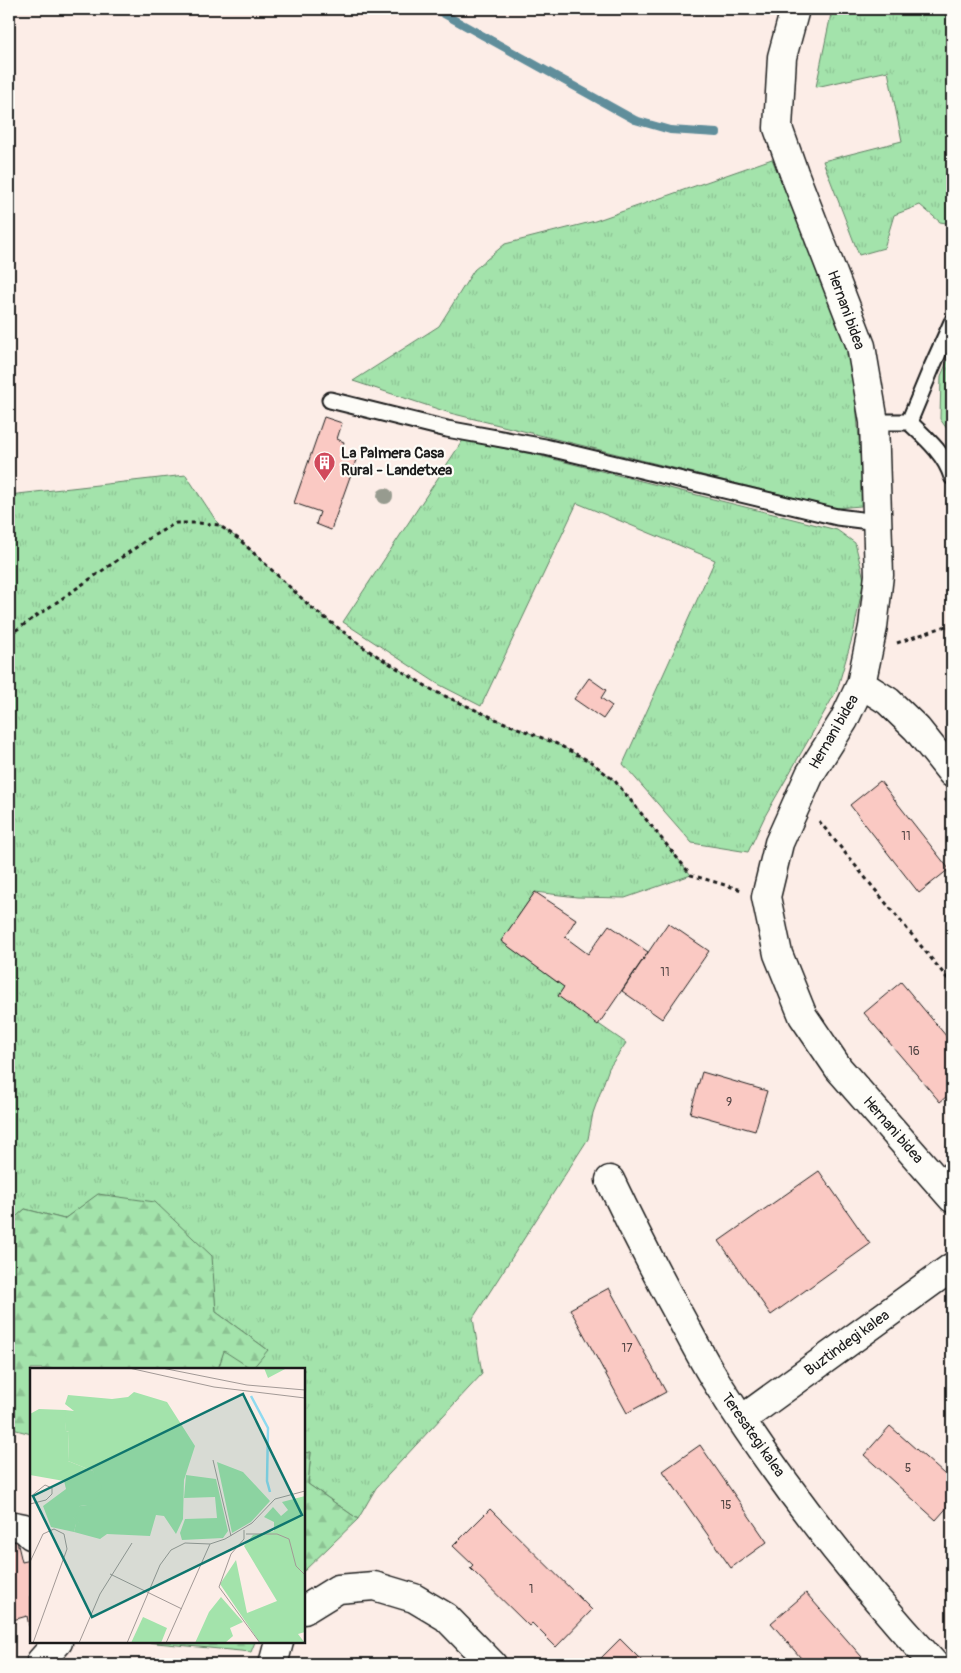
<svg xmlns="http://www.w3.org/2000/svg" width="961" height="1673" font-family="Pangolin,sans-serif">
  <defs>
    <pattern id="grass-tufts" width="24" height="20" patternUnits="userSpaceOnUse" patternTransform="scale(1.25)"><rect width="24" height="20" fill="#a3e3ab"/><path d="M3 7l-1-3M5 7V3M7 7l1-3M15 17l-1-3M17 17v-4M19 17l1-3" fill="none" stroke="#8cc293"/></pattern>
    <pattern id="forest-firs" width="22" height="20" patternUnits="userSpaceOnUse" patternTransform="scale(1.25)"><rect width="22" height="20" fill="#a3e3ab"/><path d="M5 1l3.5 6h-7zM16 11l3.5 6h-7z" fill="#8cc293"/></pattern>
  </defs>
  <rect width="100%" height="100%" fill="#fcede7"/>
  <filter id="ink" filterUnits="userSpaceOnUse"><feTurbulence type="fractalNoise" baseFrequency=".02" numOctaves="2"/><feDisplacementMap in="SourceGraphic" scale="10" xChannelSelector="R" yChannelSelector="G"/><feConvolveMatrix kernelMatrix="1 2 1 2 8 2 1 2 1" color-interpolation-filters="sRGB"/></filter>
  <g filter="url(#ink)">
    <path fill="url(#grass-tufts)" stroke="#608064" d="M832,9H952V224L940,222L920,205L894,215L884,248L859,255L823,161L902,141L888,71L816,87Z
      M772,159L852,353L861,464V506L836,508L450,413L353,381L439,326L474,270L505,244L595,221Z
      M952,350V436L940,419L941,376Z
      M463,440L541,456L837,530L855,543L864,579L853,635L837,690L765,816L748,852L692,843L623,764L715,560L577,503L481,706L438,684L343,622Z
      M186,475L219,525L240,540L312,608L366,649L434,691L500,721L557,744L591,762L615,781L691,875L625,898L577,897L535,892L501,941L564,987L558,996L626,1043L609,1068L593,1113L588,1139L473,1318L482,1374L376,1488L358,1519L308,1484L311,1452L304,1453V1369H218L224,1350H268L216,1312L211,1256L99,1194L64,1219L25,1209L9,1223V495Z"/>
    <path fill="url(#forest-firs)" stroke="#608064" d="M98,1194L155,1202L212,1256L216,1312L268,1350L252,1369L224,1351L218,1369H31V1434L9,1428V1223L25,1209L64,1219Z
      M311,1452L308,1484L358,1519L304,1571V1453Z
      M146,1642H255L251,1652Z"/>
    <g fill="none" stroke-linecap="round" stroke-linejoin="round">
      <path stroke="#618e9b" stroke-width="8" d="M435,9L635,120L670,130L717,133"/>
    </g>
    <path fill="#fac9c3" stroke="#1c1c1c" d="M324,417L342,423L337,439L344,442L340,454L356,460L331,530L316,524L320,512L294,503Z
      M589,678L606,690L601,698L612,706L603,719L574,699Z
      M880,781L949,869L919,893L850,805Z
      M535,892L576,919L565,937L588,954L609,925L648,952L598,1025L558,996L564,987L501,941Z
      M668,923L709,951L662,1019L622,991Z
      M901,982L952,1043V1092L940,1102L864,1013Z
      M702,1072L767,1091L755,1131L690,1113Z
      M819,1171L870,1244L771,1315L719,1241Z
      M609,1288L666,1392L627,1413L570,1309Z
      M890,1426L952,1481V1502L936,1520L864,1455Z
      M700,1445L767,1542L731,1568L663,1471Z
      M490,1509L592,1610L556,1647L532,1623L529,1626L470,1568L473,1565L453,1546Z
      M17,1541L22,1562L31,1560V1625L29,1626L27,1616L9,1621V1543Z
      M806,1593L868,1664H806L771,1623Z
      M620,1639L645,1664H595Z
      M358,1658L363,1664H350Z"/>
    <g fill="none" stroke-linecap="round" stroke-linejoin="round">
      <defs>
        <path id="service" d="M330,400L447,429L545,447L837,517L877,522
          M874,422H909C926,438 945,454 952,477
          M909,422L931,369L952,322"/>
        <path id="minor" d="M795,9L782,57L778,128L794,173L861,346L874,422L879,575L873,627L861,684L844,720L810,774L779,843L766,897L778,954L803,1016L839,1069L952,1198
          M861,684L888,701L917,729L952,773
          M610,1180C633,1228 657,1275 683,1322C693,1341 703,1360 714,1378C778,1480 853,1576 934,1664
          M741,1420L952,1267
          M9,1525L24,1528L31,1535
          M304,1610L338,1589L374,1586L414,1598L446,1617L492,1664
          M41,1664V1661L58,1642
          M273,1664L279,1642"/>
      </defs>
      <use href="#service" stroke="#1c1c1c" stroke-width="19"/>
      <use href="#minor" stroke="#1c1c1c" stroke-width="31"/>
      <path stroke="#1c1c1c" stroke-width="3" stroke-dasharray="4 4" stroke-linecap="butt" d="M9,635L151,537L176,523H198L219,525L240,540L312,608L366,649L434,691L500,721L557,744L591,762L615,781L691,875L742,890
        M897,643L952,624
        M945,799L952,808
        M819,821L952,984"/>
      <use href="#service" stroke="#fdfcf7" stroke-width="15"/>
      <use href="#minor" stroke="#fdfcf7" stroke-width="28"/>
    </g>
    <circle fill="#979b8f" cx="385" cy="496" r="8"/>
  </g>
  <defs>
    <symbol id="building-pin" viewBox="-11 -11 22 30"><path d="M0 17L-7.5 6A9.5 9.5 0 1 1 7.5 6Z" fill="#d1495b" stroke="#fdfcf7"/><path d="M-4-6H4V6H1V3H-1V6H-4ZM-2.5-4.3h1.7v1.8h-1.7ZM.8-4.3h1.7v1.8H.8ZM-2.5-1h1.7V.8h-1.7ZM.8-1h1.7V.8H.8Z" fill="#fff"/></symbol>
  </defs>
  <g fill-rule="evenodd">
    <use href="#building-pin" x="312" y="450" width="25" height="34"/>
  </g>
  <g text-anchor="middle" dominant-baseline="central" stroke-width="4.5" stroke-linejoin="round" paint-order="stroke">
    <g font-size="12" fill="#544746">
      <text x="906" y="836">11</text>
      <text x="665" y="972">11</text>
      <text x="914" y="1051">16</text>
      <text x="729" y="1102">9</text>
      <text x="627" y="1348">17</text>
      <text x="908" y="1468">5</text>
      <text x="726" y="1505">15</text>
      <text x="531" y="1589">1</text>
    </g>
    <g font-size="15" fill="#1c1c1c" stroke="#fdfcf7">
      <text transform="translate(846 310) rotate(70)">Hernani bidea</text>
      <text transform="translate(834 732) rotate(-60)">Hernani bidea</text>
      <text transform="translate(893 1130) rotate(49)">Hernani bidea</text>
      <text transform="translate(847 1343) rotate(-36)">Buztindegi kalea</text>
      <text transform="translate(753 1435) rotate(55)">Teresategi kalea</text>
    </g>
    <g font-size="15" font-weight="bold" fill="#1c1c1c" stroke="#fdfcf7" text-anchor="start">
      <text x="341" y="453">La Palmera Casa<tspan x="341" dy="17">Rural - Landetxea</tspan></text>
    </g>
  </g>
  <g transform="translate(30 1368)">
    <rect width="275" height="275" fill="#fcede7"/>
    <path d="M104,24L137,34L165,78L154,112L153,151L146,166L134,148L126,147L120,168L77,166L70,171L44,164L46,155L49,154L41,148L50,138L57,137L64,109L63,103L38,93L39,64L36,63L34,45L35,42L44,43L35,36L38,27L82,31L98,29ZM187,94L213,104L240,133L221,154L202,165ZM156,107L186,111L198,163L193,170L152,172L150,165L155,151L187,150L185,129L154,130ZM275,128V264L268,266L275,275H230L190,216L206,192L217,245L247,233L214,178L223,167L244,163V154L234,149L243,139L251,148L258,142L252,134ZM191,229L213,254L200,260L203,268L195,275H165L179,244Z" fill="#a3e3ab"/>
    <path d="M234,0H257L238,10ZM9,41L35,42L36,63L39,64L38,93L63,103L72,119L68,129L62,133L60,142L57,141V137L50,138L47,147L42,148L50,154L46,156L44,164L21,159L13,138L36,121L34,113L0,107V46Z" fill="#a3e3ab"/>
    <path d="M113,249L137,260L131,275H101Z" fill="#a3e3ab"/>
    <path fill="none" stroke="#8fdaf0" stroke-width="2.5" d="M221,28L238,60L237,113L240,124"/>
    <path fill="none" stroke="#a29996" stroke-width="1" d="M99,0L184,19L275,30M132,0L217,17L275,22M183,92L201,168M0,129L15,117L22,120V126L16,132L0,136M214,162V171L201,186L189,219L230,275M216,166H247L259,171L266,198L275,207M0,194L13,166L24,161L34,166L37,181L3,275M80,206L152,241M49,275L70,226L102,175M97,275L130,197L141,182L155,175L180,176L195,171L222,155L245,131L275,123M136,275L180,176"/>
    <path fill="#0f766e" fill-opacity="0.15" stroke="#0f766e" stroke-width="2.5" d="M213,26L272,147L62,249L3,128Z"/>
    <rect width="275" height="275" fill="none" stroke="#1c1c1c" stroke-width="2.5"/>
  </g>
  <rect width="961" height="1673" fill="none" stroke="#fdfcf7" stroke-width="30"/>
  <rect x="15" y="15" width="931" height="1643" fill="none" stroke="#1c1c1c" stroke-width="2" filter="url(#ink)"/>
</svg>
